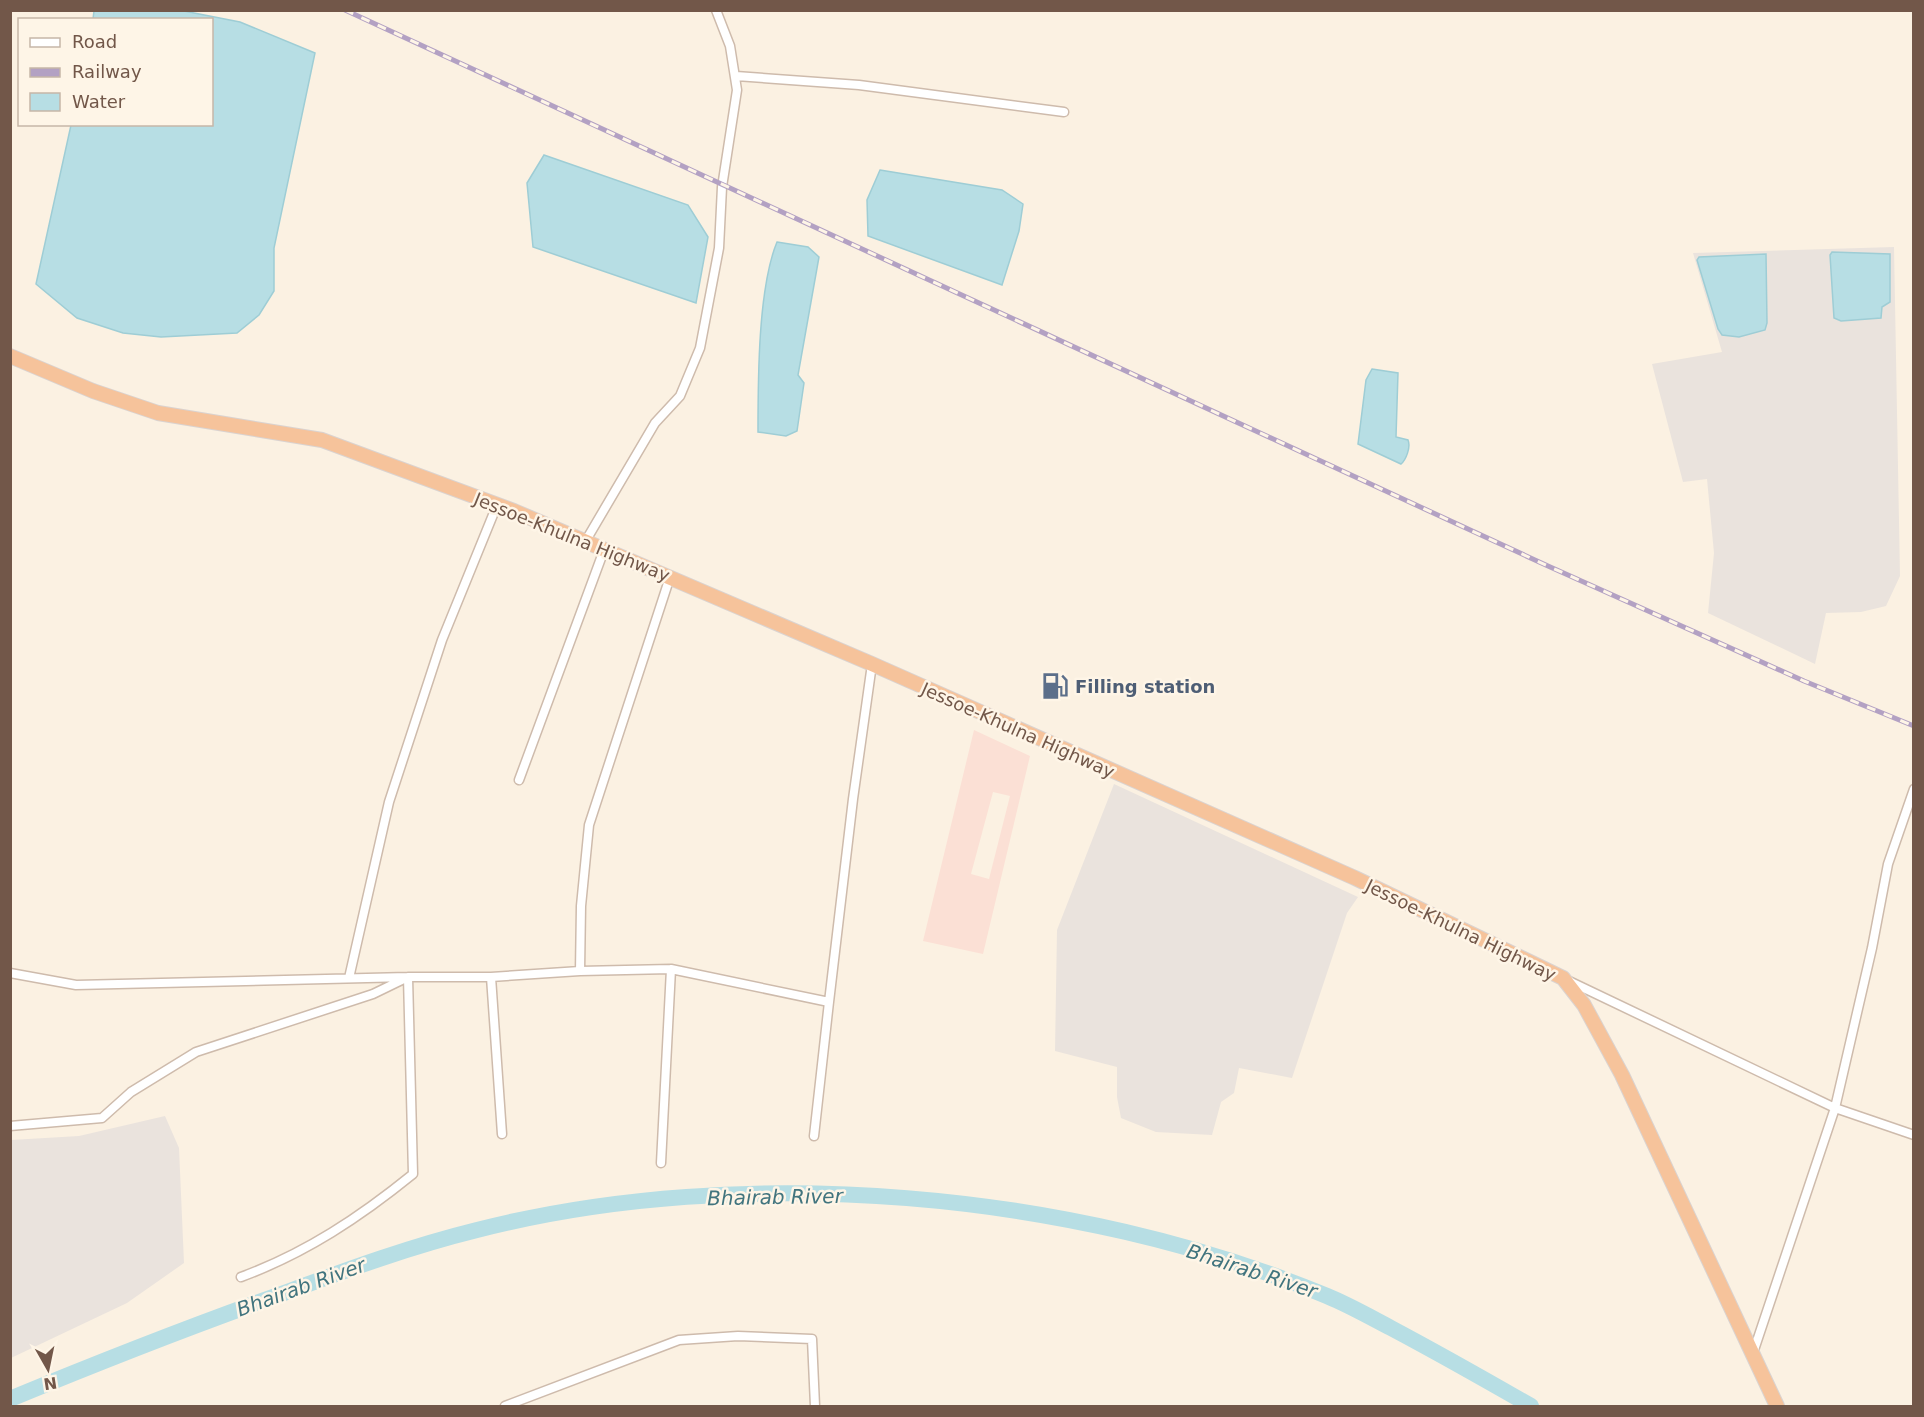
<svg xmlns="http://www.w3.org/2000/svg" width="1924" height="1417" font-family="'DejaVu Sans',sans-serif">
  <rect width="100%" height="100%" fill="#fbf1e2"/>
  <path fill="#fbe0d5" fill-rule="evenodd" d="M974,730L1030,756L983,954L923,941ZM993,792L1010,796L989,879L971,874Z"/>
  <path fill="#eae3dd" d="M1894,247L1900,576L1886,606L1861,612L1826,613L1815,664L1708,613L1714,553L1707,479L1683,482L1652,364L1722,352L1693,253Z
    M1114,784L1358,897L1347,913L1292,1078L1239,1068L1234,1093L1221,1102L1212,1135L1156,1132L1121,1118L1117,1097V1067L1055,1051L1057,930Z
    M165,1116L179,1148L184,1263L127,1303L11,1358V1140L79,1136Z"/>
  <path fill="#b7dee4" stroke="#9ecdd5" stroke-width="1.5" d="M94,11H184L240,22L315,53L274,248V291L259,315L237,333L161,337L123,333L77,318L36,284L71,125L212,124V20L93,19Z
    M544,155L688,205L708,237L696,303L533,247L527,183Z
    M880,170L1002,190L1023,204L1019,231L1002,285L868,236L867,200Z
    M777,242L808,247L819,257L798,375L804,383L797,431L786,436L758,432C758,380 758,288 777,242Z
    M1832,252L1890,254V302L1882,307L1881,318L1841,321L1834,318L1830,255Z
    M1766,254L1767,323L1765,330L1739,337L1722,335L1718,329L1697,260L1699,257Z
    M1372,369L1398,373L1396,437L1408,440C1411,447 1406,460 1401,464L1358,444L1366,380Z"/>
  <g fill="none" stroke-linecap="round" stroke-linejoin="round">
    <path stroke="#b7dee4" stroke-width="16" d="M10,1399C102,1361 194,1325 287,1292C349,1269 412,1246 477,1230C743,1162 1074,1191 1327,1296C1349,1305 1370,1317 1391,1328C1438,1353 1484,1379 1531,1406"/>
    <defs>
      <path id="minor" d="M736,76L859,85L1064,112
        M585,542L655,423L680,396L700,348L719,248L722,187L737,90L730,46L716,10
        M519,780L604,550
        M671,969L829,1002L853,799L872,664
        M10,973L76,985L408,977L373,994L196,1052L131,1092L102,1118L10,1126
        M349,978L389,802L442,640L497,505
        M1569,981L1835,1108L1914,1135
        M502,1134L491,977L580,971
        M814,1136L829,1002
        M661,1163L671,969L580,971L581,906L589,825L670,577
        M241,1277C306,1253 360,1217 413,1174L408,977H491
        M1753,1353L1835,1108L1872,948L1888,864L1914,789
        M505,1406L679,1340L738,1336L812,1339L815,1406"/>
      <path id="trunk" d="M10,356L93,391L158,413L322,440L514,511L872,664L1355,878L1563,978L1584,1005L1622,1075L1777,1406"/>
    </defs>
    <use href="#minor" stroke="#cebbac" stroke-width="11"/>
    <use href="#trunk" stroke="#dad3d0" stroke-width="16"/>
    <use href="#minor" stroke="#fff" stroke-width="8"/>
    <use href="#trunk" stroke="#f6c39b" stroke-width="14"/>
    <defs>
      <path id="rail" d="M345,10L1548,566L1804,681L1914,726"/>
    </defs>
    <use href="#rail" stroke="#b3a1c3" stroke-width="5"/>
    <use href="#rail" stroke="#fef5e7" stroke-width="3" stroke-dasharray="9" stroke-linecap="butt"/>
  </g>
  <defs>
    <symbol id="fuel-bare" viewBox="-9 -9 18 18"><path d="M-5.5-6h7V0h2V4h1.3V-2.5L3-4.5l.8-.8L6-3V5H2.5V1h-1V6h-7ZM-4.2-4.7v3.2H.2V-4.7Z" fill="#5c6f8a" stroke="#fef5e7" stroke-width="2.5" paint-order="stroke"/></symbol>
  </defs>
  <g fill-rule="evenodd">
    <use href="#fuel-bare" x="1036" y="667" width="38" height="38"/>
  </g>
  <g text-anchor="middle" dominant-baseline="central" stroke-width="5" stroke-linejoin="round" paint-order="stroke">
    <g font-size="18" fill="#725749" stroke="#fef5e7">
      <text transform="translate(572 537) rotate(22)">Jessoe-Khulna Highway</text>
      <text transform="translate(1018 730) rotate(24)">Jessoe-Khulna Highway</text>
      <text transform="translate(1461 930) rotate(26)">Jessoe-Khulna Highway</text>
    </g>
    <g font-size="18" font-weight="bold" fill="#4e5e75" stroke="#fef5e7" text-anchor="start">
      <text x="1075" y="686">Filling station</text>
    </g>
    <g font-size="20" font-style="italic" fill="#41747e" stroke="#fef5e7">
      <text transform="translate(775 1197) rotate(-1)">Bhairab River</text>
      <text transform="translate(1252 1271) rotate(18)">Bhairab River</text>
      <text transform="translate(301 1287) rotate(-20)">Bhairab River</text>
    </g>
  </g>
  <rect width="1924" height="1417" fill="none" stroke="#725749" stroke-width="24"/>
  <rect x="18" y="18" width="195" height="108" fill="#fef5e7" stroke="#c6b6a8" stroke-width="1.5"/>
  <rect x="30" y="38" width="30" height="9" fill="#ffffff" stroke="#c6b6a8" stroke-width="1.5"/>
  <text x="72" y="48" font-size="18" fill="#725749">Road</text>
  <rect x="30" y="68" width="30" height="9" fill="#b3a1c3" stroke="#c6b6a8" stroke-width="1.5"/>
  <text x="72" y="78" font-size="18" fill="#725749">Railway</text>
  <rect x="30" y="93" width="30" height="18" fill="#b7dee4" stroke="#c6b6a8" stroke-width="1.5"/>
  <text x="72" y="108" font-size="18" fill="#725749">Water</text>
  <g transform="translate(48 1369) rotate(171)" stroke="#fef5e7" stroke-width="4.5" paint-order="stroke">
  <path d="M0-4.5L10 22L0 15L-10 22Z" fill="#725749"/>
  <text y="-9" font-size="16" font-weight="bold" text-anchor="middle" fill="#725749">N</text>
  </g>
</svg>
